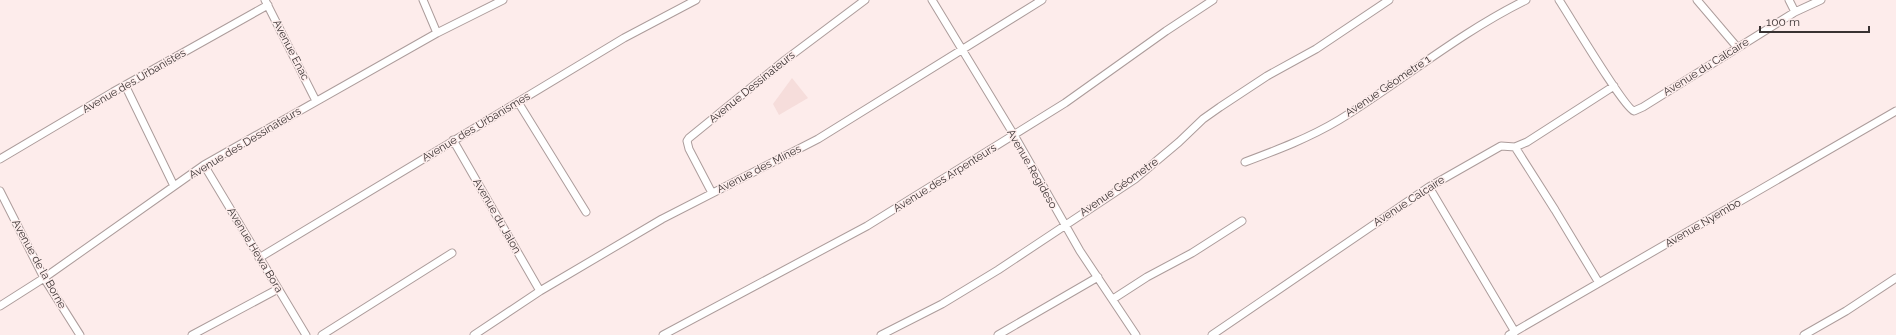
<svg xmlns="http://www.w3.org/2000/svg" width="1896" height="335" font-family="Raleway,sans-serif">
  <rect width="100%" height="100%" fill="#fdeceb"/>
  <path fill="#f6dddb" d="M792,78L808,98L779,115L773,104Z"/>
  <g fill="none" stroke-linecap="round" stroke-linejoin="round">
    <defs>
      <path id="street" d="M265,0L316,101
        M423,0L437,33
        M932,0L1014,135L1080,251L1136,335
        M1559,0C1569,15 1624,108 1634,111L1643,107L1795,12L1821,0
        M1697,0L1737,47
        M1789,0L1795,12
        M125,85L174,186
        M518,102L586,212
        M453,140L540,291
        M1515,147L1555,210L1599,283
        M0,159L113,92L268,5
        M1245,162C1277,150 1309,138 1339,120C1402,81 1459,33 1526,0
        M204,165L306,335
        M1429,187L1515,332
        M0,191L44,278L80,335
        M712,193L689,149L687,141L689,138L785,60L865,0
        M259,258L624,38L696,0
        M1113,299L1147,277L1192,253L1242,221
        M0,306L44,278L204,165L437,33L503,0
        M192,335L278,289
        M322,335L452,253
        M474,335L540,291L662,219L818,139L1042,0
        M663,335L867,226L1065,103L1166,31L1213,0
        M881,335L942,304L998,270L1135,179L1179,142L1203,119L1220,107L1267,76L1316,49L1389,0
        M998,335L1098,277
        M1212,335L1429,187L1501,146L1515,147L1527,142L1614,86
        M1509,335L1896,111
        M1804,335L1846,311L1896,278"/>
    </defs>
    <use href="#street" stroke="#ac9c9b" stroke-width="9"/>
    <use href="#street" stroke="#fff" stroke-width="7"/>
  </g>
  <g text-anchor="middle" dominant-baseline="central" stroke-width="3" stroke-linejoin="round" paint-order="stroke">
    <g font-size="11" fill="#393232" stroke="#fdeceb">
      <text transform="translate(291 50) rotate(63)">Avenue Enac</text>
      <text transform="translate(1706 67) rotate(-32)">Avenue du Calcaire</text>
      <text transform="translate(134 81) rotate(-30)">Avenue des Urbanistes</text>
      <text transform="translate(1388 86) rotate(-34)">Avenue Géometre 1</text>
      <text transform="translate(752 87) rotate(-39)">Avenue Dessinateurs</text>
      <text transform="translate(476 127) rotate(-31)">Avenue des Urbanismes</text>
      <text transform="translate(245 143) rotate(-31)">Avenue des Dessinateurs</text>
      <text transform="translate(759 169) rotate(-27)">Avenue des Mines</text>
      <text transform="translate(1032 169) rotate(60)">Avenue Regideso</text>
      <text transform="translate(945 178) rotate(-32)">Avenue des Arpenteurs</text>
      <text transform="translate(1119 187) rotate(-35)">Avenue Géometre</text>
      <text transform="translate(1409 201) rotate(-33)">Avenue Calcaire</text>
      <text transform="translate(497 216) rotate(60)">Avenue du Jalon</text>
      <text transform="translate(1703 223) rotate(-30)">Avenue Nyembo</text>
      <text transform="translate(255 250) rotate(59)">Avenue Hewa Bora</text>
      <text transform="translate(39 264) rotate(61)">Avenue de la Borne</text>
    </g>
  </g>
  <path d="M1760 26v6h109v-6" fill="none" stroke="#393232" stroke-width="2"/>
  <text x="1766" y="26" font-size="12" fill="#393232" stroke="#fdeceb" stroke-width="3" paint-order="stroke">100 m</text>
</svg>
